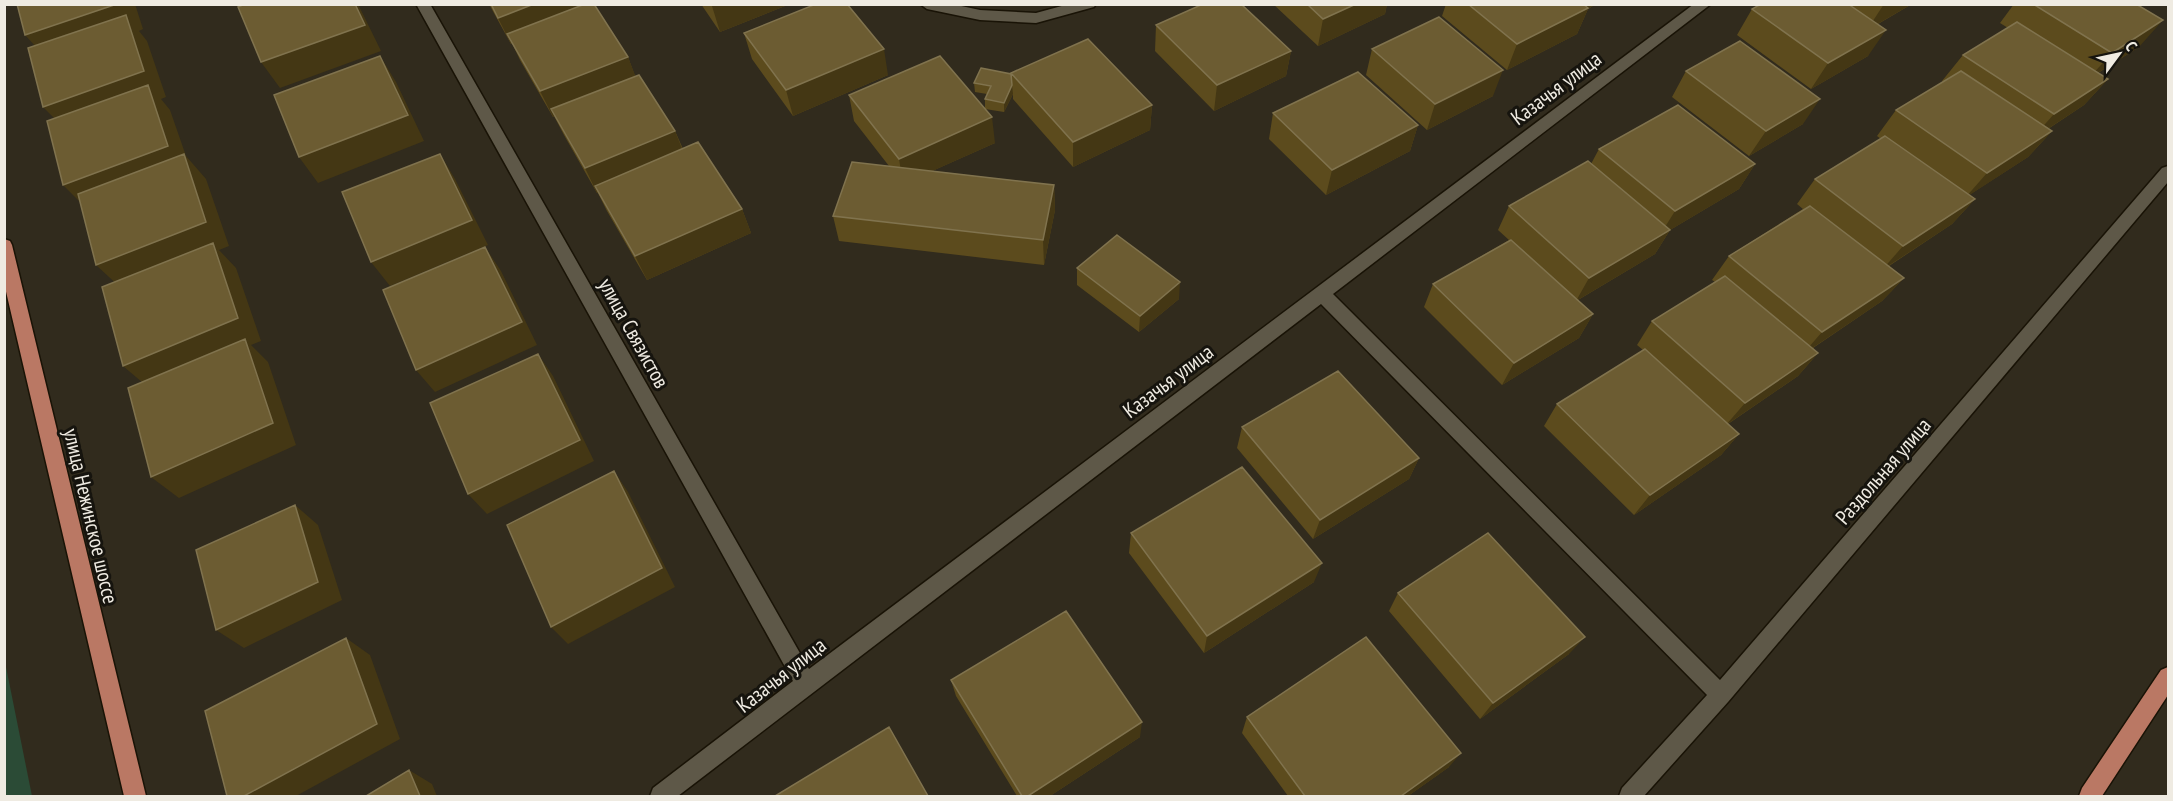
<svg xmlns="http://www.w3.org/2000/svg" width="2173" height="801" font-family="'PT Sans Narrow',sans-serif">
  <rect width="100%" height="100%" fill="#312b1d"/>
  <path fill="#2b4b36" d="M5,662L32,796H5Z"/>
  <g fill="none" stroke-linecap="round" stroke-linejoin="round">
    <defs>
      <path id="minor" d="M416,4H430L809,669L1694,4H1711L1333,294L1720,680L2162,168L2168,166V182L1728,702L1644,796H1619L1622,788L1707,695L1321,304L678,796H650L653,788L793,681Z
        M920,4H952L980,10L1036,13L1069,4H1096L1094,7L1036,23L980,20L927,9Z"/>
      <path id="major" d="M4,239L10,241L12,245L146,796H124L4,283Z
        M2168,667V695L2102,796H2079L2082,788L2161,670Z"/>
    </defs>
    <use href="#minor" stroke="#191306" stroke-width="3"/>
    <use href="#major" stroke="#191306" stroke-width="3"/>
    <use href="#minor" fill="#5e5848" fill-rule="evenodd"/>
    <use href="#major" fill="#ba7864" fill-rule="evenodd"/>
  </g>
  <path fill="#5c4b1d" d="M489,4H594L628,57L635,76L675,131L683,149L742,209L751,233L647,280L607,211L598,193H597L564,135L554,116L553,117L520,60L512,43L511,44Z
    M701,4H790L720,32Z
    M1273,4H1387L1385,14L1318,46Z
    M1446,4H1596L1588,9L1577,34L1507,70L1442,16Z
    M1761,4H1912L1878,24L1868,56L1811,89L1737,35L1752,9Z
    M2014,4H2136L2139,47L2098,73L2108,79L2084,105L2048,129L2052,131L2028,157L1969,195L1975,199L1952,224L1889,266L1904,278L1882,301L1813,348L1818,353L1798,376L1728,424L1739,434L1721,455L1634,515L1544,426L1557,404L1643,350L1637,345L1652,321L1715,282L1712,280L1729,256L1803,209L1797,204L1815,179L1881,139L1877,136L1896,110L1944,82L1942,81L1963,55L2008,28L2000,23Z
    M1156,25L1291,51L1286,76L1214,111L1155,51Z
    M744,33L888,75L793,116L752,59Z
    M1372,49L1493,96L1427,130L1366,75Z
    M1686,71L1803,124L1749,156L1672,97Z
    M1011,73L1152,105L1150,130L1073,167L1013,99V94L1004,112L985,109V99L987,94L975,92L974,83L1011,74Z
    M849,95L995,143L932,171L1054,185L1055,210L1044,265L839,241L833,216L889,166L854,121Z
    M1273,113L1418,125L1410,151L1326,195L1269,139Z
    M1599,149L1755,164L1739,189L1670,230L1655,254L1578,300L1593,314L1579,338L1502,385L1424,307L1433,284L1509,240L1498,230L1509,206L1591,164Z
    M1077,268L1179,299L1139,332L1077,285Z
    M1242,427L1419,458L1409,479L1313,539L1237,448Z
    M1131,533L1314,582L1204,653L1129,553Z
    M1398,593L1569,654L1480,719L1389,611Z
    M951,680L1140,737L1050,796H1017L956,696Z
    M1247,717L1449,767L1408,796H1288L1242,733Z"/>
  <path fill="#443714" d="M117,4H135L143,29L139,31L147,41L166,97L161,99L170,110L186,156L206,179L229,246L219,250L236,268L261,341L251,345L268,362L296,445L179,498L151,477L149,388L123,366L122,289L96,265L88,210L63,185L68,132L43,107L49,61L25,35Z
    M355,4H358L381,51L280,88L261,62Z
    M534,4H590L507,34L512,43L511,44L498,18Z
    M715,4H790L720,32L712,6Z
    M1356,4H1387L1385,14L1318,46L1323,19Z
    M1586,4H1596L1588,9L1577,34L1507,70L1517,44L1583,11Z
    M1884,4H1912L1867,30Z
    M2163,20L2139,47L2088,79L2112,53Z
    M1886,30L1868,56L1811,89L1828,63Z
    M884,49L888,75L793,116L786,90Z
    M1291,51L1286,76L1214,111L1217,85Z
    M380,56L396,82L424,141L318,183L299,157Z
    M628,57L638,83L551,109L554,116L553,117L540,91Z
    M1503,70L1493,96L1427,130L1435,104Z
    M2108,79L2084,105L2031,140L2054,114Z
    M1012,85L1013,94L1004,112V103Z
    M1820,99L1803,124L1749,156L1766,131Z
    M1152,105L1150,130L1073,167V142Z
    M992,117L995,143L903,184L899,159Z
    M1418,125L1410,151L1326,195L1332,170Z
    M675,131L685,156L595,186L598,193H597L585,168Z
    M2052,131L2028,157L1965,198L1987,173Z
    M440,154L455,179L488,245L390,286L371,262Z
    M1755,164L1739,189L1670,230L1655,254L1576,301L1589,278L1660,235L1675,211Z
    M1054,185L1055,210L1044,265L1043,240Z
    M1975,199L1952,224L1882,270L1903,246Z
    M742,209L751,233L647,280L635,256Z
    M485,247L501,271L537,345L435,392L416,370Z
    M1904,278L1882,301L1802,355L1822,332Z
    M1180,282L1179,299L1139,332L1140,316Z
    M1593,314L1579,338L1502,385L1514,363Z
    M1818,353L1798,376L1726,425L1745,403Z
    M538,354L553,376L594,461L487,514L468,494Z
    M1739,434L1721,455L1634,515L1650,495Z
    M1419,458L1409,479L1313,539L1320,520Z
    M614,471L628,492L675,587L568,644L551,627Z
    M295,505L318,525L342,600L244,648L216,630Z
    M1322,563L1314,582L1204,653L1207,636Z
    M1585,637L1569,654L1480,719L1493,703Z
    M346,638L370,655L400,739L296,796H244Z
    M1142,722L1140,737L1050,796H1028Z
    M1461,753L1449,767L1408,796H1401Z
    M409,770L432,784L437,796H420Z"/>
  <path fill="#6c5c32" stroke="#80734e" stroke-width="1.5" d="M17,4H117L25,35Z
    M245,4H355L365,25L261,62L238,7Z
    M491,4H534L498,18Z
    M585,4H594L628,57L540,91L507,34Z
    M816,4H847L884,49L786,90L744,33Z
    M1203,4H1241L1291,51L1217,85L1156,25Z
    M1307,4H1356L1323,19Z
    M1468,4H1583L1588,8L1517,44Z
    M1761,4H1848L1886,30L1828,63L1752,9Z
    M2033,4H2136L2163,20L2112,53Z
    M126,15L144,71L43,107L28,48Z
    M1439,17L1503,70L1435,104L1372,49Z
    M2017,22L2108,79L2054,114L1963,55Z
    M1088,39L1152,105L1073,142L1011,73Z
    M1740,41L1820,99L1766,131L1686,71Z
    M380,56L408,115L299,157L274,95Z
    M940,56L992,117L899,159L849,95Z
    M981,68L1011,74L1012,85L1004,103L985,99L991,86L974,83Z
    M1961,71L2052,131L1987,173L1896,110Z
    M1358,72L1418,125L1332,170L1273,113Z
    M639,75L675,131L585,168L551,109Z
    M148,85L168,146L63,185L47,121Z
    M1678,105L1755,164L1675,211L1599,149Z
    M1885,136L1975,199L1903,246L1815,179Z
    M698,142L742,209L635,256L595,186Z
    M184,154L206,222L96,265L78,194Z
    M440,154L472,220L371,262L342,192Z
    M1588,161L1670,230L1589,278L1509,206Z
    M852,162L1054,185L1043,240L833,216Z
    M1810,206L1904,278L1822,332L1729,256Z
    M1117,235L1180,282L1140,316L1077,268Z
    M1511,240L1593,314L1514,363L1433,284Z
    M213,243L238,318L123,366L102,287Z
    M485,247L522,322L416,370L383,290Z
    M1725,276L1818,353L1745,403L1652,321Z
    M245,339L273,423L151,477L128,388Z
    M1645,349L1739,434L1650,495L1557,404Z
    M538,354L580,440L468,494L430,403Z
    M1338,371L1419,458L1320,520L1242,427Z
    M1242,467L1322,563L1207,636L1131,533Z
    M614,471L662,568L551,627L507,525Z
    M295,505L318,582L216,630L196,550Z
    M1488,533L1585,637L1493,703L1398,593Z
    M1066,611L1142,722L1028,796H1022L951,680Z
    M1366,637L1461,753L1401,796H1305L1247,717Z
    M346,638L377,724L244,796H227L205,711Z
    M889,727L928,796H775Z
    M409,770L420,796H366Z"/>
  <g text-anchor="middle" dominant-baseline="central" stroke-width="6" stroke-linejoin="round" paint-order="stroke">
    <g font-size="21" fill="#efebe2" stroke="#16140e">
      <text transform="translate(1556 88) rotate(-37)">Казачья улица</text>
      <text transform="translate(634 333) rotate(61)">улица Связистов</text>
      <text transform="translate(1168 381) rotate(-37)">Казачья улица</text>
      <text transform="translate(1883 471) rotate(-49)">Раздольная улица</text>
      <text transform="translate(91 516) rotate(77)">улица Нежинское шоссе</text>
      <text transform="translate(781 675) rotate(-38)">Казачья улица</text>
    </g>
  </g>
  <rect width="2173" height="801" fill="none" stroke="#efebe2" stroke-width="12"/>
  <g transform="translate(2119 54) rotate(57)" stroke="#16140e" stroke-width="4.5" paint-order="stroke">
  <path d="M0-4.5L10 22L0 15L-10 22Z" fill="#efebe2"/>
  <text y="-9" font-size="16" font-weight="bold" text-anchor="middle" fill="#efebe2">С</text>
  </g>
</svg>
